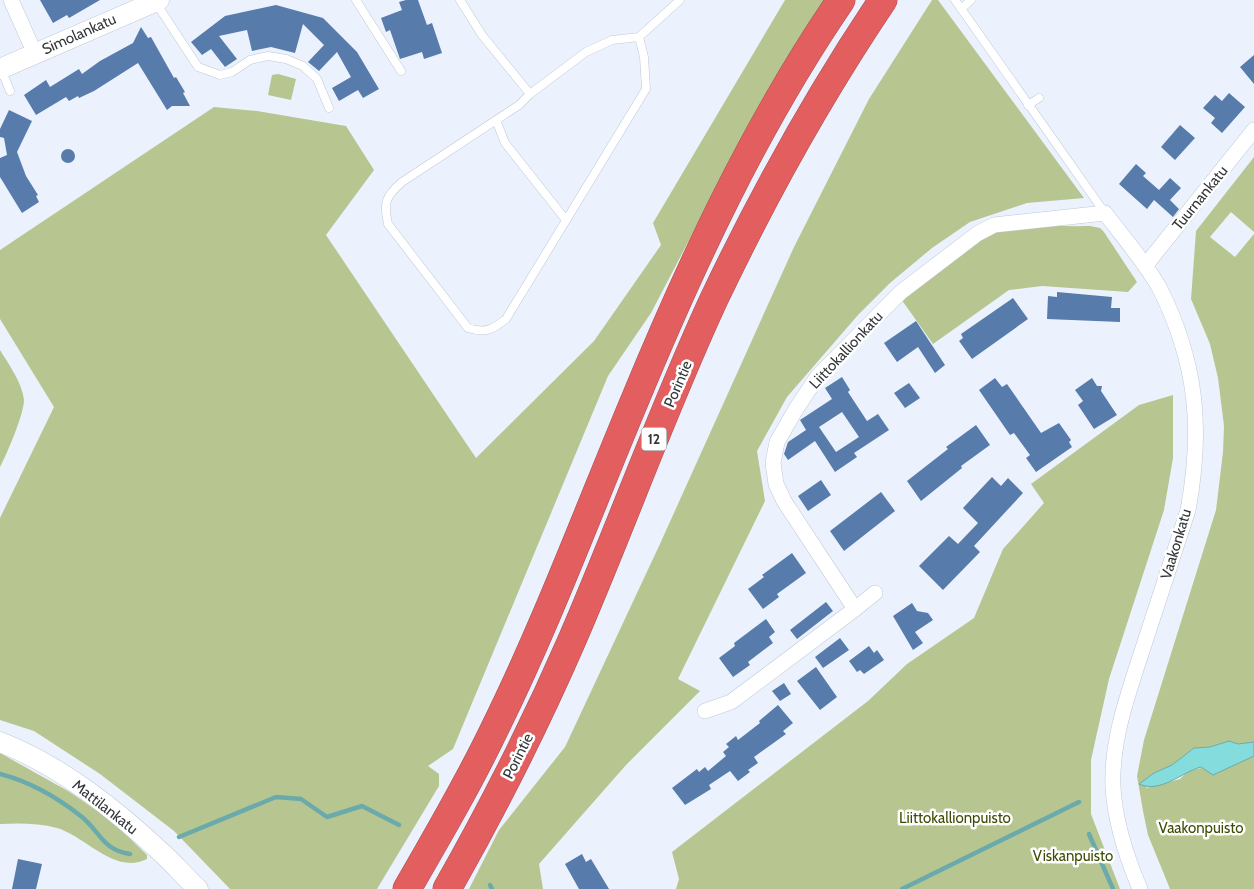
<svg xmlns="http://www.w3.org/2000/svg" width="1254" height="889" font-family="Cabin,sans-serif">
  <rect width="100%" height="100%" fill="#ebf2fd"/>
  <path fill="#b7c691" d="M785,0H825L753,118L651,313L608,376L453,749L428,766L439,774V786L377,889H230L174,831L100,774L34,731L0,720V518L54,407L0,319V250L214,107L257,111L346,126L374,170L326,235L476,458L594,341L661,245L653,223Z
    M932,0H938L1084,198L1027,203L970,222L932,248L890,283L858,315L787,397L757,451L765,501L678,679L700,691L626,765L539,864L543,889H469L499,830L565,747L659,546L794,247L869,99Z
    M278,74L296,79L291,100L268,95L272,75Z
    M1254,157V232L1231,212L1210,237L1235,257L1254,234V742L1238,744L1229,741L1210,747L1194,748L1172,765L1154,773L1146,788L1180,779L1188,771L1254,756V889H1170L1148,835L1143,811L1137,776L1144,740L1216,510L1223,452L1224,426L1218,378L1210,344L1191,299L1196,231Z
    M1090,226L1100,228L1104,232L1137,282L1128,292L1042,286L1009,290L933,344L901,299L986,236C1018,222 1056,227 1090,226Z
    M0,350C9,365 22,382 24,400C24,414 7,454 0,467Z
    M1173,395V458L1164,510L1109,679L1091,760V814L1120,889H676L679,879L672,852L868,701L907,664L974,618L1003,549L1044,503L1031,484L1139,405Z
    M0,753L68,791L111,820L147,855V859C114,875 87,837 57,828C38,823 19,823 0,824Z"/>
  <path fill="#84dcdc" stroke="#6baaab" d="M1229,741L1238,744L1254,742V756L1213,775L1201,767C1182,772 1160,794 1139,784L1154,773L1172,765L1194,748L1210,747Z"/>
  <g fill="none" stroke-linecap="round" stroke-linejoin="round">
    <path stroke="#6baaab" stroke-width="4.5" d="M0,774C31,782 58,798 82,817C101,833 103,850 130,854
      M1089,834L1113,889
      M179,837L276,797L301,799L327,817L362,806L399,825
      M490,885L492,889
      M902,889L1079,802"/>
  </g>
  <path fill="#577bab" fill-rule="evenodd" d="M40,0H100L69,18L67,15L53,23Z
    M406,0H418L427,25L432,23L442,53L424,59L422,52L400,59L390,30L386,32L381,18L402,10L399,2Z
    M276,5L323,18L357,52L379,89L363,98L358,90L339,101L332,88L351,77L337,52L319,71L308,62L324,45L303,24L295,53L271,47L252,51L247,30L219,36L237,59L225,67L211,49L202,55L191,42L225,16Z
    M141,27L148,38L151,37L174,78L176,77L185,92L183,93L190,106H172L167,110L138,63L94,91L79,98L78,96L69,101L66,97L36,115L24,95L46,80L50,87L79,69L82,74L100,61L133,43Z
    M1254,55V84L1240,67Z
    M1229,93L1245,107L1222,133L1211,123L1215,118L1203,108L1215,95L1222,101Z
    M9,110L32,121L17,152L26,176L38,195L36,196L39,202L22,213L0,177V158L7,155L4,138L0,137V129Z
    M1180,125L1195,138L1175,160L1161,147Z
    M61 156a7 7 0 1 1 14 0a7 7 0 1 1-14 0Z
    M1136,164L1146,173L1143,176L1159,190L1170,178L1181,188L1170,200L1179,209L1173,217L1154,200L1147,209L1119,184Z
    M1057,292L1112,297L1111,308H1120V322L1047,319L1048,296L1057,297Z
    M1013,298L1028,319L972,359L959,341L963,338L961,334Z
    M916,321L945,365L935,373L918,347L897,362L884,343Z
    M842,377L850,390L848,392L867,421L878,414L889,430L854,453L857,457L835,472L815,441L788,460L784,454L788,442L806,430L800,420L832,399L825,388ZM842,412L859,437L836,452L819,427Z
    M995,378L1002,387L1007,384L1041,433L1059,423L1071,440L1069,442L1072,447L1036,472L1026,458L1030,455L1014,433L1010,435L979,390Z
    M1092,378L1097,386H1102L1101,391L1117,415L1094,429L1078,405L1083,401L1075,390Z
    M909,383L920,398L905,408L894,393Z
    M976,425L990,445L961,466L962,468L921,501L907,481L948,449L946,447Z
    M992,477L1001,486L1008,478L1023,493L974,546L980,552L943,590L919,566L949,536L958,544L978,523L963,508Z
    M821,480L831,495L808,511L798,496Z
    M881,492L895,511L844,551L830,531Z
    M792,553L806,573L777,594L779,597L763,609L748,589L764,577L762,575Z
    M826,602L833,611L797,639L790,630Z
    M912,603L917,611L928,613L933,620L915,632L923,643L913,650L893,616Z
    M766,619L775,632L769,637L773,643L748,662L750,665L733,677L719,658L735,646L734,643Z
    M840,638L849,650L823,668L815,657Z
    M869,646L874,653L877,650L884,660L864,674L860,670L857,672L849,661Z
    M816,667L837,697L820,710L797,681Z
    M784,683L791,694L780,701L772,691Z
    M778,705L793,723L783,731L786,734L754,757L758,763L748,770L750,772L738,781L730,771L709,785L711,789L685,805L672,788L697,769L699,772L705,767L708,771L726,756L723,752L729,747L726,744L736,736L738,740L760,723L759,721Z
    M582,854L586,862L591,859L609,889H579L565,864Z
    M18,859L42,864L36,889H12Z"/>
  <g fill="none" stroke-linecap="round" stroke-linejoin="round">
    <defs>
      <path id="service" d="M356,0L401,71
        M460,0L482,35L530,94L586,52L612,40L639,37L680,0
        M955,0L1105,213
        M156,3L198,67L220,75L232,72L250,60L268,56L286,59L303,66L317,79L329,108
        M961,9L971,0
        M1,69L10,91
        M530,94L519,105L402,182C386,196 383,202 388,224L468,328C486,334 493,329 506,319L646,89L644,57L639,37
        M1028,105L1039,98
        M496,120L505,143L566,220"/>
      <path id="minor" d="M11,0L35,54
        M1145,266L1254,130
        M855,609L875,593
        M705,711L731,702L855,609L784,501L776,484L773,463L777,442L796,409L818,376L901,292L977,234L994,225L1105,213C1123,237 1144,261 1159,287C1197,362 1203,429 1188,510C1173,557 1157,604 1142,651C1128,694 1111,741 1113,787C1115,823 1126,856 1140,889"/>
      <path id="tertiary" d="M0,69L159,0
        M0,742C61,766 115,809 163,854C175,865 186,878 198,889"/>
      <path id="motorway" d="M407,889C437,837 467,786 493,732C546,625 588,512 634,402C691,264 756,124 841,0
        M447,889C493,808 535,725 572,640C621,527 662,411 714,299C763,196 819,95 883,0"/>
    </defs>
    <use href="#service" stroke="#c0c8d2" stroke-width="9"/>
    <use href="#minor" stroke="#c0c8d2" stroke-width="16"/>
    <use href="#tertiary" stroke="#c0c8d2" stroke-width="21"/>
    <use href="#motorway" stroke="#a55052" stroke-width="29"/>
    <use href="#service" stroke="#fff" stroke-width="8"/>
    <use href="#minor" stroke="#fff" stroke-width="15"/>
    <use href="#tertiary" stroke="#fff" stroke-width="20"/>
    <use href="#motorway" stroke="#e35e5f" stroke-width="28"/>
  </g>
  <g text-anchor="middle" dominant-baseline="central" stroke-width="5" stroke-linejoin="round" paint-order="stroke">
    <rect fill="#fff" stroke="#707274" stroke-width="1" x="641.5" y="427.5" width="25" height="23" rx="4"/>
    <g font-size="14" font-weight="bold" fill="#323539">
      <text x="654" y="439">12</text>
    </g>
    <g font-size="15" fill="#323539" stroke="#fff">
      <text transform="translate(79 34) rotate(-24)">Simolankatu</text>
      <text transform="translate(1200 198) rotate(-51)">Tuurnankatu</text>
      <text transform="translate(846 350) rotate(-47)">Liittokallionkatu</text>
      <text transform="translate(678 384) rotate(-67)">Porintie</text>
      <text transform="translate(1176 544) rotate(-73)">Vaakonkatu</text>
      <text transform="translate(518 756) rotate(-63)">Porintie</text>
      <text transform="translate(105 807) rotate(38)">Mattilankatu</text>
    </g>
    <g font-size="15" fill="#3e4c03" stroke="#fff">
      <text x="955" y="818">Liittokallionpuisto</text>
      <text x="1201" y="828">Vaakonpuisto</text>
      <text x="1073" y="856">Viskanpuisto</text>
    </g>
  </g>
</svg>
